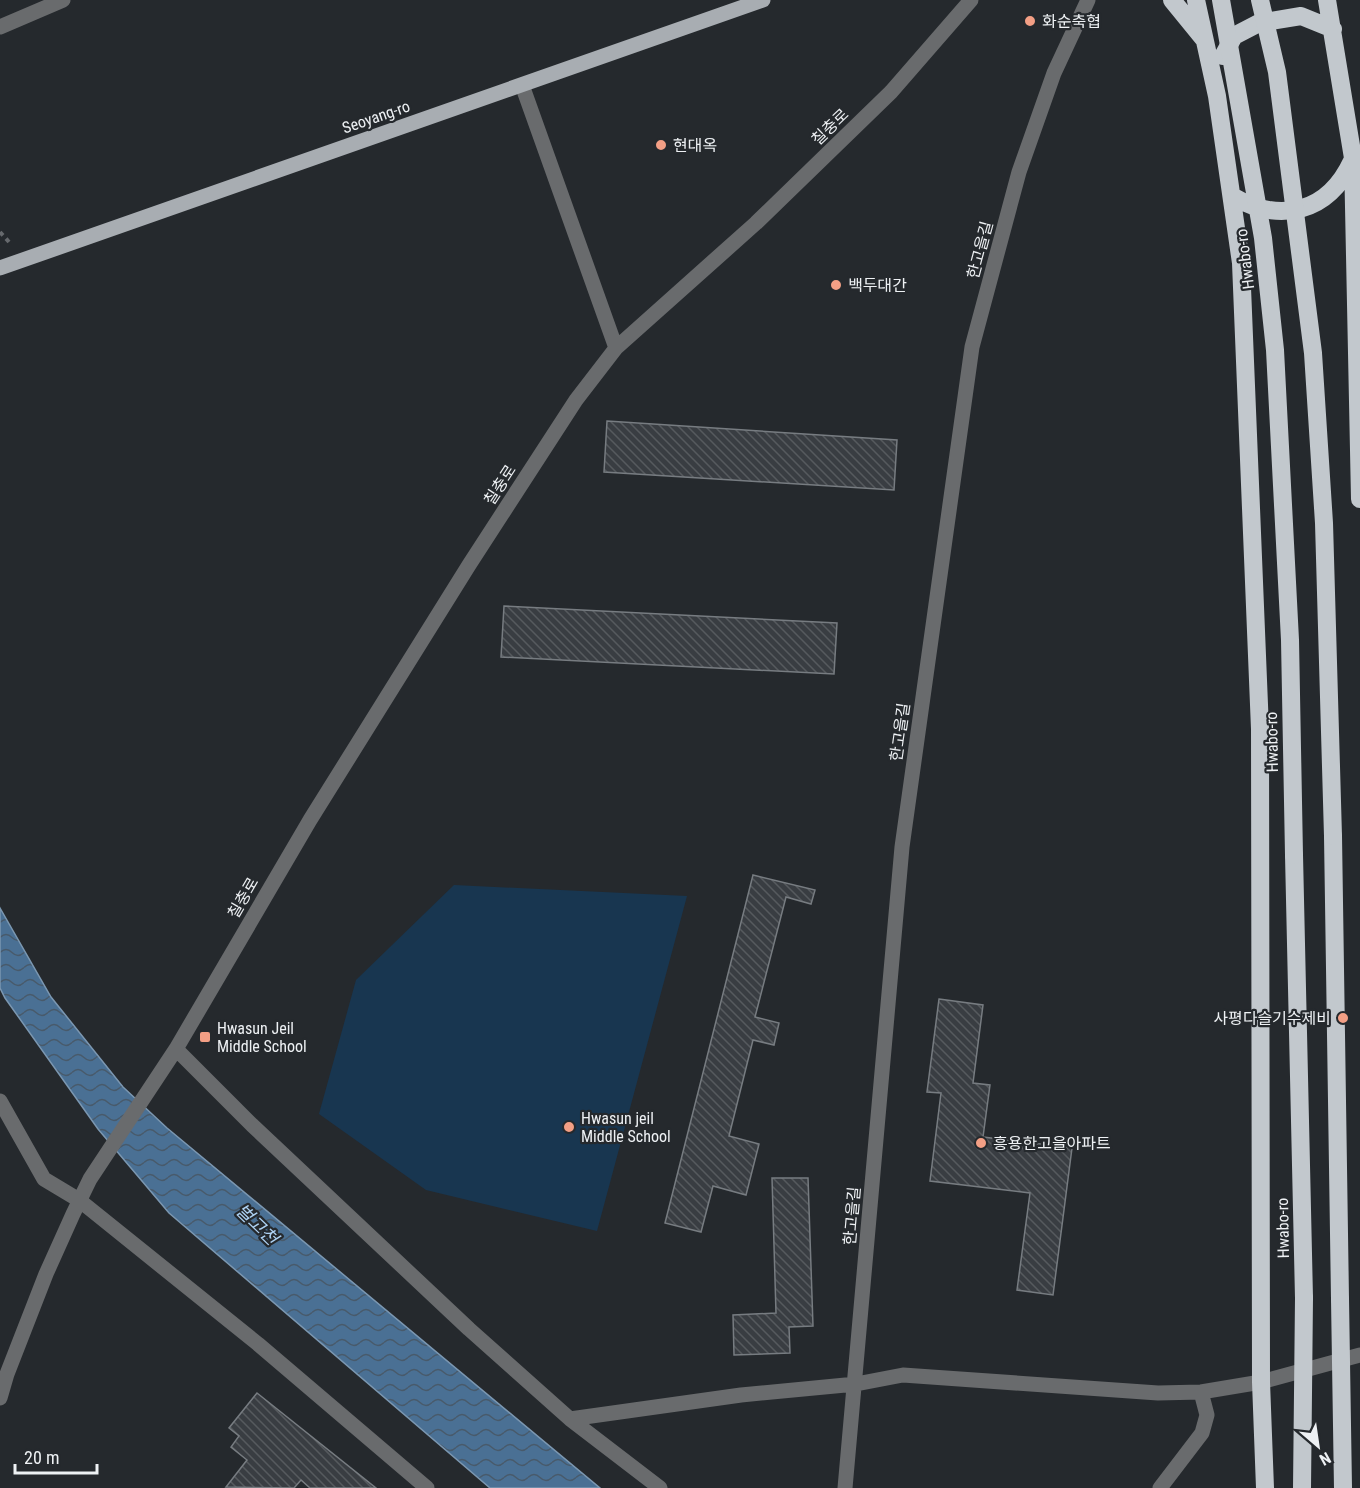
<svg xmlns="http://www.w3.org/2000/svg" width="1360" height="1488" font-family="'Roboto Condensed','Noto Sans KR',sans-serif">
  <defs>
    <pattern id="water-waves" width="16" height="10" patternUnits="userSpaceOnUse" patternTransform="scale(1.5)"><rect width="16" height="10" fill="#4a7094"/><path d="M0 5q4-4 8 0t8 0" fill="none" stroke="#485a6b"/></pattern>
    <pattern id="building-back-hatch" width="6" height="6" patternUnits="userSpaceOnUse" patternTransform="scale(1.5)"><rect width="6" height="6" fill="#393d42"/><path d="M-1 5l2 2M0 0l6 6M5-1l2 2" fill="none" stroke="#565a5e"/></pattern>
  </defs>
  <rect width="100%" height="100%" fill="#25292d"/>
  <path fill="#183650" d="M454,885L687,896L597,1231L426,1190L319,1114L356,980Z"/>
  <path fill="url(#water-waves)" stroke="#7b97b1" stroke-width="1.5" d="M0,908L51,997L123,1087L167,1128L600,1488H490L169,1213L98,1129L5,998L0,988Z"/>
  <path fill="url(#building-back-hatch)" stroke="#777c81" stroke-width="1.5" d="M607,421L897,440L894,490L604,472Z
    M504,606L837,623L834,674L501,657Z
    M753,875L815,890L811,904L786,897L755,1017L779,1023L774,1045L753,1040L729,1136L759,1144L746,1195L713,1186L701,1232L665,1223Z
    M939,999L983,1005L973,1083L990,1085L983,1137L1072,1148L1053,1295L1017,1290L1030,1193L930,1181L941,1093L927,1092Z
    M772,1178H808L813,1326L789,1327L790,1353L734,1355L733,1315L776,1313Z
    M257,1393L376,1488H310L301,1480L294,1488L226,1487L247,1460L231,1447L239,1436L229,1428Z"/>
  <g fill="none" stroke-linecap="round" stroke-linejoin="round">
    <path stroke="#66696d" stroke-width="4" stroke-dasharray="4.5 4.5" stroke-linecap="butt" d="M0,232L9,242"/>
    <path stroke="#696b6d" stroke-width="15" d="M0,27L63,0
      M522,85L616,348
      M176,1049L252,1125L469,1329L570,1419L660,1488
      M0,1101L44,1179L79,1200L258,1344L427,1488
      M0,1398L7,1374L46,1274L73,1214L90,1179L176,1049L310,820L469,565L576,400L616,348L756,223L891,92L971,0
      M570,1419L741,1395L856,1384L903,1375L1158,1393L1201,1392L1261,1382L1360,1355
      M845,1488L902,847L972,347L1019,172L1054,73L1088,0
      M1160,1488L1202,1433L1207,1415L1201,1392"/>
    <path stroke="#a8adb2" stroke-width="15" d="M0,268L763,0"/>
    <path stroke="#c2c8cd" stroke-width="18" d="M1172,0L1203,38
      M1196,0L1217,96L1241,263L1260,729L1261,1382L1265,1488
      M1327,0L1353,158L1360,499
      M1223,56L1234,36L1259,23L1301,16L1333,29
      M1232,196C1280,224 1328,213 1352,161
      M1333,836L1340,1299
      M1294,855L1304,1298"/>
    <path stroke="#c2c8cd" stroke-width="18" d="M1221,0L1263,238L1275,350L1290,640L1294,855
      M1260,0L1277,72L1313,353L1324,523L1333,836
      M1340,1299L1343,1488
      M1302,1488L1304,1298"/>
  </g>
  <g fill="#f39f85" stroke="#25292d" stroke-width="2">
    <circle cx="1030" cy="21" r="6"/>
    <circle cx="661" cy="145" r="6"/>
    <circle cx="836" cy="285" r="6"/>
    <circle cx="1343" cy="1018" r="6"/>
    <rect x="199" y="1031" width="12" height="12" rx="3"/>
    <circle cx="569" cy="1127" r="6"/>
    <circle cx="981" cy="1143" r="6"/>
  </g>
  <g text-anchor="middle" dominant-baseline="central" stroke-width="4.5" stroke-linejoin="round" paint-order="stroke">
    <g font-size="16" fill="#eef1f4" stroke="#25292d" text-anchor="start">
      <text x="1042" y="21">화순축협</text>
      <text x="673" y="145">현대옥</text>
      <text x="848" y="285">백두대간</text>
      <text x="1331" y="1018" text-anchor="end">사평다슬기수제비</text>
      <text x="217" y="1028">Hwasun Jeil<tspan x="217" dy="18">Middle School</tspan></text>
      <text x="581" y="1118">Hwasun jeil<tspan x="581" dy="18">Middle School</tspan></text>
      <text x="993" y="1143">흥용한고을아파트</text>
    </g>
    <g font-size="16" fill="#eef1f4" stroke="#25292d">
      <text transform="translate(376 117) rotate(-19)">Seoyang-ro</text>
      <text transform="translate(830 127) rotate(-44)">칠충로</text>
      <text transform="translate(980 250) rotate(-75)">한고을길</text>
      <text transform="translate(1245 259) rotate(-97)">Hwabo-ro</text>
      <text transform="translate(500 485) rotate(-57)">칠충로</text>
      <text transform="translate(900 732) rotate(-82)">한고을길</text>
      <text transform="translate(1272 742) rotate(-91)">Hwabo-ro</text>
      <text transform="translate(243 898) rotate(-60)">칠충로</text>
      <text transform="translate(852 1216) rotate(-85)">한고을길</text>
      <text transform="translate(1283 1228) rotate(-91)">Hwabo-ro</text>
    </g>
    <g font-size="18" font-style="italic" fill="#aed2f3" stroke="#25292d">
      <text transform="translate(257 1224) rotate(44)">벌고천</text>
    </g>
  </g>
  <g transform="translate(1318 1446) rotate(151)" stroke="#25292d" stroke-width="4.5" paint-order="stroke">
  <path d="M0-4.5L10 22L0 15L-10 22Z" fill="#eef1f4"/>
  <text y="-9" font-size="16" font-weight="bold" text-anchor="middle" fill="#eef1f4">N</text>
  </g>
  <path d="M15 1464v9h82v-9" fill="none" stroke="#eef1f4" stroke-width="3"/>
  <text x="24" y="1464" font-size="18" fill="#eef1f4" stroke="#25292d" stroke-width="4.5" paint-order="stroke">20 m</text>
</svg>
